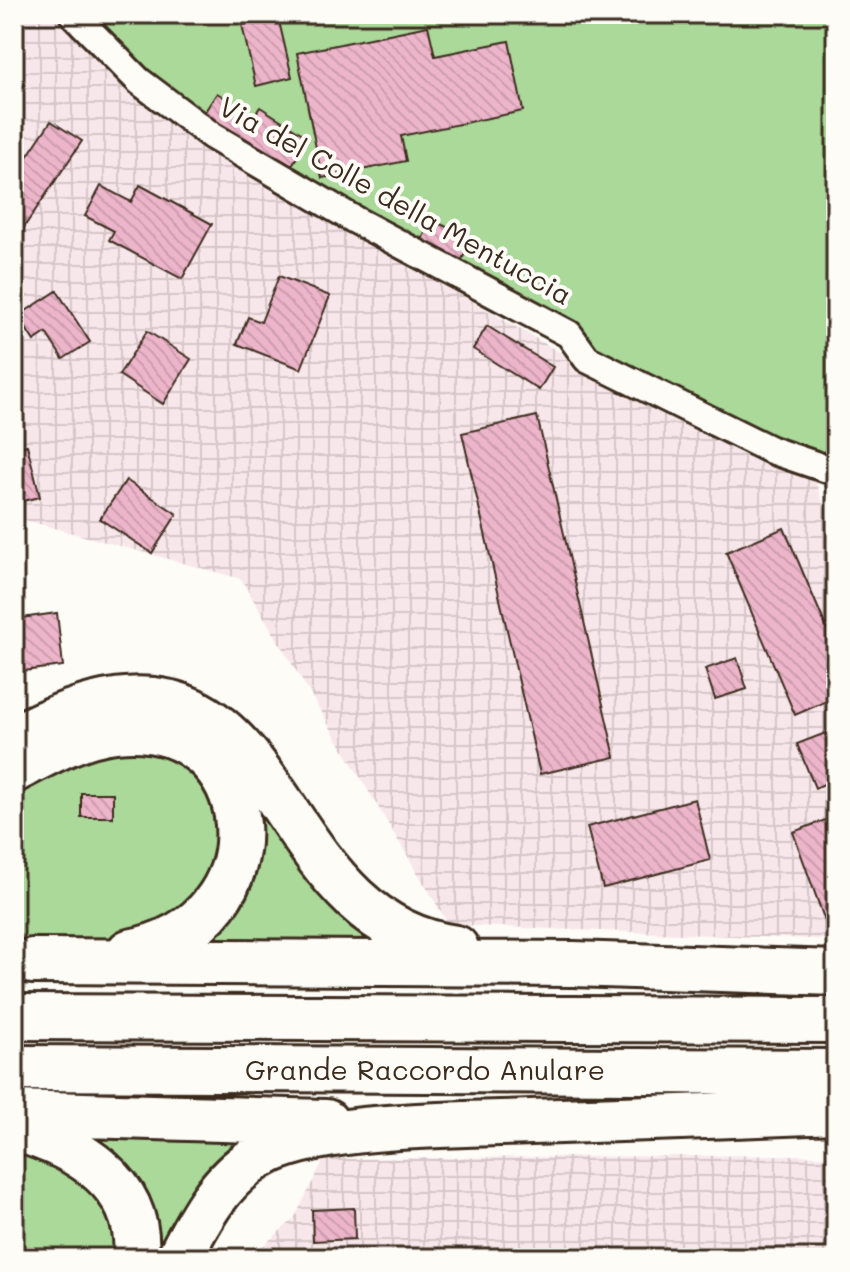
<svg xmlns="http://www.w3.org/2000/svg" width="850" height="1272" font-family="Mali,sans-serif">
  <defs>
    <pattern id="industrial-grid" width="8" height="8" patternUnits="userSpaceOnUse" patternTransform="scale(2)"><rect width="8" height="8" fill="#f8e7ea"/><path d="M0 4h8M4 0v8" fill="none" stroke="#d6c6c8"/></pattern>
    <pattern id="building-back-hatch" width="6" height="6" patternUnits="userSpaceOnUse" patternTransform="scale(2)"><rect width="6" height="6" fill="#edb5ca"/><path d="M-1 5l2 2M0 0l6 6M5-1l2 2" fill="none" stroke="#cc9cad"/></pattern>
  </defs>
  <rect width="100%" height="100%" fill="#fdfcf7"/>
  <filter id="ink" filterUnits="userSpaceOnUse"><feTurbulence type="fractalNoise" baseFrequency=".0125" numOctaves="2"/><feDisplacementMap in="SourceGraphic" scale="16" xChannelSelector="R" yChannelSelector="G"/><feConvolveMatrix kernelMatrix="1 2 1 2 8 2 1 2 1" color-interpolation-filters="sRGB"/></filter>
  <g filter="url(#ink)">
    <path fill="url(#industrial-grid)" d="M14,14H58L113,73L185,135L670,416L816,482L836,543V940L449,925L241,579L14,517Z
      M796,1155L836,1157V1258H249L294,1219L324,1159Z"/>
    <path fill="#aad999" stroke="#72825c" stroke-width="2" fill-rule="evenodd" d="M87,14H836V521L820,468L583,350L486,277L190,112Z
      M132,744L194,770L222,820L204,899L107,942L14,944V791L86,751ZM81,793H113V817Z
      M243,792C297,838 311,908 380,943L181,953Z
      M63,1136L265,1137L164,1258H151Z
      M14,1147L80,1178L110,1212L118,1258H14Z"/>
    <path fill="url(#building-back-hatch)" stroke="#3b2a1e" stroke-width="2" d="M278,17L292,77L256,86L242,25Z
      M428,26L435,56L509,41L523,111L401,136L406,161L322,178L297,53Z
      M217,93L254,116L260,107L309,138L287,173L200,119Z
      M51,121L82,141L14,242V176Z
      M140,185L212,224L182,279L109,240L114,231L85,216L101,186L131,202Z
      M431,220L472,238L460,264L419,246Z
      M279,276L330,296L301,369L237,344L248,317L261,322Z
      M57,291L90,342L63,359L46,333L34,341L18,316Z
      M487,326L553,367L539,390L473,349Z
      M147,331L191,359L163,404L119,375Z
      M537,416L615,757L540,774L462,433Z
      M27,445L40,497L14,503V448Z
      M126,480L177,514L152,553L100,519Z
      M784,528L836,650V697L795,715L726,552Z
      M57,613L63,666L15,672L14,619Z
      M737,658L747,689L715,699L705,669Z
      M836,729V779L815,788L797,744Z
      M81,793H113V817H81Z
      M695,799L710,860L603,888L587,827Z
      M828,819L836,841V932L830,935L793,832Z
      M354,1208L355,1239L313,1241L312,1210Z"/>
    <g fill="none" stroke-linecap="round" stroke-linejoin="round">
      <defs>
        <path id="minor" d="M73,14L139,81L212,136L355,220L569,334L587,359L771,450L836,472"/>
        <path id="motorway" d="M14,738C296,588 247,919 456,948
          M14,770C46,753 79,734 116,730C266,714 287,924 129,952
          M32,961L573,964L836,973
          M14,1017L836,1020
          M14,1068L836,1072
          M14,1113L326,1122
          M14,1128C77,1146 143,1182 136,1258
          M179,1258C199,1220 218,1182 256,1158C315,1122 460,1125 531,1122C633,1119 734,1115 836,1111"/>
      </defs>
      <use href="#minor" stroke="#3b2a1e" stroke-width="32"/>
      <use href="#motorway" stroke="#3b2a1e" stroke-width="50"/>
      <use href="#minor" stroke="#fdfcf7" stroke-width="26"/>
      <use href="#motorway" stroke="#fdfcf7" stroke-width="44"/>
    </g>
  </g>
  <g text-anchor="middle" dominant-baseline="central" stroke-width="8" stroke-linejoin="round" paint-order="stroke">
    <g font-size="28" fill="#3b2a1e" stroke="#fdfcf7">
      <text transform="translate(396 200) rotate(29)">Via del Colle della Mentuccia</text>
      <text x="425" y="1069">Grande Raccordo Anulare</text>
    </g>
  </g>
  <rect width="850" height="1272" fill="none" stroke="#fdfcf7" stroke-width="48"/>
  <rect x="24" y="24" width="802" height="1224" fill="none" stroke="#3b2a1e" stroke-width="3" filter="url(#ink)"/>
</svg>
